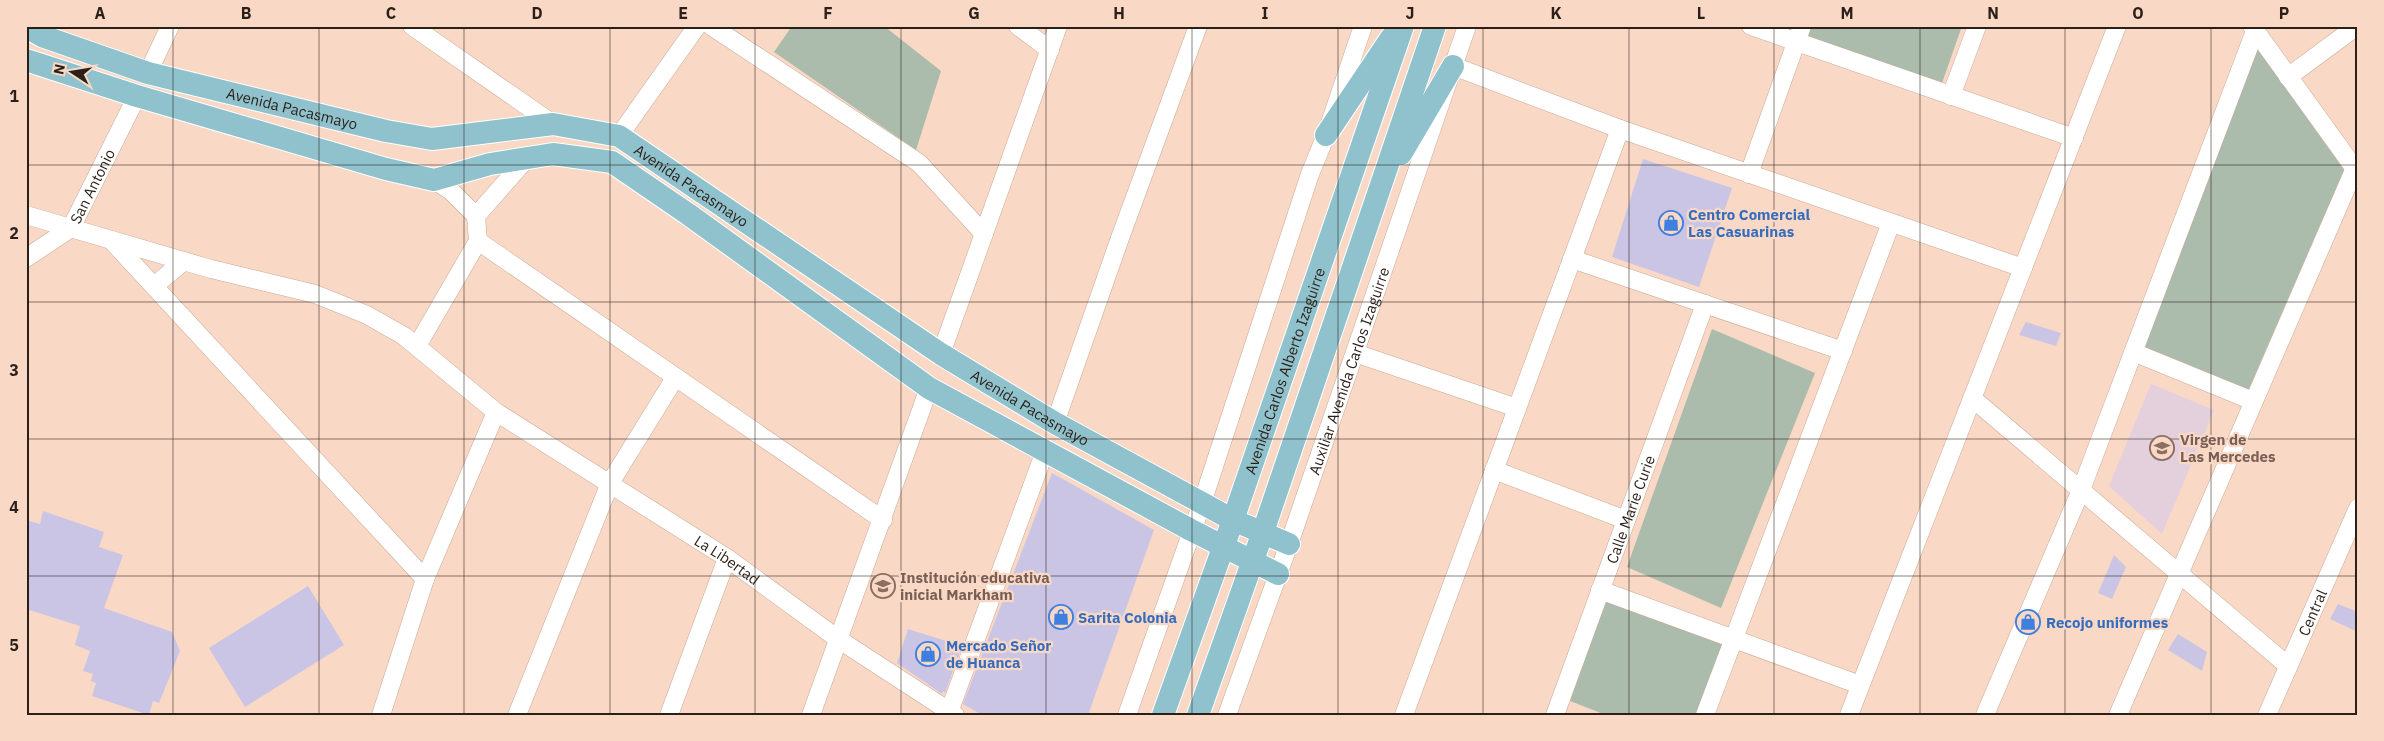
<svg xmlns="http://www.w3.org/2000/svg" width="2384" height="741" font-family="'IBM Plex Sans',sans-serif">
  <rect width="100%" height="100%" fill="#f9d8c5"/>
  <path fill="#e4cfdd" d="M2151,384L2214,410L2162,534L2109,486Z"/>
  <path fill="#abbbac" d="M792,26H884L941,71L916,150L774,52Z
    M1810,26H1962L1942,83L1806,38Z
    M2257,47L2344,170L2248,391L2143,349Z
    M1712,329L1815,373L1721,608L1627,567Z
    M1601,599L1725,642L1697,715H1606L1565,699Z"/>
  <path fill="#cac5e5" d="M1643,159L1732,188L1699,287L1612,257Z
    M2026,322L2061,333L2056,346L2019,335Z
    M1052,473L1154,530L1088,715H982L963,704Z
    M43,511L104,532L99,547L123,555L104,608L172,632L180,651L159,703L153,701L149,715L92,696L96,683L91,681L93,674L83,671L90,651L75,645L80,626L26,609V520L40,524Z
    M2114,555L2126,567L2112,599L2098,593Z
    M308,586L344,645L245,707L209,648Z
    M2338,604L2358,612V632L2330,619Z
    M908,629L962,646L945,693L943,691L942,694L897,663Z
    M2178,634L2207,652L2202,671L2168,650Z"/>
  <g fill="none" stroke-linecap="round" stroke-linejoin="round">
    <defs>
      <g id="minor">
        <path d="M412,26L553,124"/>
        <path d="M711,26L919,163L984,234"/>
        <path d="M1018,26L1050,50"/>
        <path d="M1751,26L2074,138"/>
        <path d="M2252,26L2358,173"/>
        <path d="M1453,66L1620,129L2023,268"/>
        <path d="M148,73L170,26"/>
        <path d="M2288,77L2357,26"/>
        <path d="M1951,96L1977,26"/>
        <path d="M619,136L697,26"/>
        <path d="M1749,174L1802,26"/>
        <path id="s1" d="M26,215L211,269L315,294L367,315L404,336L496,412L727,558L838,639L955,715"/>
        <path d="M476,216L527,158"/>
        <path d="M111,240L425,579"/>
        <path d="M478,241L883,520"/>
        <path id="s2" d="M26,258L71,228L137,96"/>
        <path d="M1572,259L1843,351"/>
        <path d="M154,286L184,261"/>
        <path d="M417,346L478,241L476,216L451,191L434,180"/>
        <path d="M2133,352L2253,401"/>
        <path d="M1355,353L1517,408"/>
        <path d="M941,354L1058,26"/>
        <path d="M1972,398L2287,665"/>
        <path d="M1055,423L1120,238L1198,26"/>
        <path d="M1494,470L1626,520"/>
        <path d="M1600,590L1860,685"/>
        <path d="M381,715L425,579L496,412"/>
        <path d="M517,715L610,483L675,378"/>
        <path d="M669,715L727,558"/>
        <path d="M811,715L929,388"/>
        <path d="M948,715L1045,451"/>
        <path d="M1127,715L1202,503L1310,174L1326,135L1363,26"/>
        <path id="s3" d="M1227,715L1289,544L1467,26"/>
        <path d="M1404,715L1620,129"/>
        <path id="s4" d="M1555,715L1705,304"/>
        <path d="M1705,715L1891,223"/>
        <path d="M1849,715L2117,26"/>
        <path d="M1985,715L2081,490L2255,31"/>
        <path d="M2118,715L2355,168"/>
        <path id="s5" d="M2267,715L2358,508"/>
      </g>
      <g id="major">
        <path id="s6" d="M26,27L42,36L148,73L386,131L432,139L553,124L619,136L941,354L1055,423L1202,503L1233,520L1289,544"/>
        <path d="M26,60L137,96L386,169L434,180L490,164L553,154L612,162L688,214L929,388L1191,530L1278,574"/>
        <path d="M1326,135L1391,38"/>
        <path d="M1401,154L1453,66"/>
        <path id="s7" d="M1163,715L1233,520L1403,26"/>
        <path d="M1198,715L1263,532L1435,26"/>
      </g>
    </defs>
    <use href="#minor" stroke="#c9aa97" stroke-width="19"/>
    <use href="#major" stroke="#fff" stroke-width="24"/>
    <use href="#minor" stroke="#fff" stroke-width="18"/>
    <use href="#major" stroke="#8fc2cd" stroke-width="22"/>
  </g>
  <path fill="none" stroke="#2b1f18" stroke-width="1" stroke-opacity="0.55" d="M173,26V715M319,26V715M464,26V715M610,26V715M755,26V715M901,26V715M1046,26V715M1192,26V715M1338,26V715M1483,26V715M1629,26V715M1774,26V715M1920,26V715M2065,26V715M2211,26V715M26,165H2358M26,302H2358M26,439H2358M26,576H2358"/>
  <defs>
    <symbol id="shop-ring" viewBox="-11 -11 22 22"><circle r="9.5" fill="#f9d8c5" stroke="#3f7fe0" stroke-width="1.5"/><path d="M-5-2.5h2.3a2.7 3.5 0 0 1 5.4 0H5L5.5 6h-11ZM-1.5-2.5h3a1.5 2.3 0 0 0-3 0Z" fill="#3f7fe0"/></symbol>
    <symbol id="school-ring" viewBox="-11 -11 22 22"><circle r="9.5" fill="#f9d8c5" stroke="#8d6e63" stroke-width="1.5"/><path d="M0-5L7-2L0 1L-7-2ZM-4 1L0 2.5L4 1V4Q0 6-4 4Z" fill="#8d6e63"/></symbol>
  </defs>
  <g fill-rule="evenodd">
    <use href="#shop-ring" x="1657" y="209" width="28" height="28"/>
    <use href="#school-ring" x="2148" y="434" width="28" height="28"/>
    <use href="#school-ring" x="869" y="572" width="28" height="28"/>
    <use href="#shop-ring" x="1047" y="603" width="28" height="28"/>
    <use href="#shop-ring" x="2014" y="608" width="28" height="28"/>
    <use href="#shop-ring" x="914" y="640" width="28" height="28"/>
  </g>
  <g text-anchor="middle" dominant-baseline="central" stroke-width="4.5" stroke-linejoin="round" paint-order="stroke">
    <g font-size="15" fill="#2b1f18" stroke="#f9d8c5">
      <text stroke="none"><textPath href="#s6" startOffset="279">Avenida Pacasmayo</textPath></text>
      <text stroke="none"><textPath href="#s6" startOffset="699">Avenida Pacasmayo</textPath></text>
      <text stroke="none"><textPath href="#s2" startOffset="101">San Antonio</textPath></text>
      <text stroke="none"><textPath href="#s7" startOffset="365">Avenida Carlos Alberto Izaguirre</textPath></text>
      <text stroke="none"><textPath href="#s3" startOffset="365">Auxiliar Avenida Carlos Izaguirre</textPath></text>
      <text stroke="none"><textPath href="#s6" startOffset="1104">Avenida Pacasmayo</textPath></text>
      <text stroke="none"><textPath href="#s4" startOffset="219">Calle Marie Curie</textPath></text>
      <text stroke="none"><textPath href="#s1" startOffset="792">La Libertad</textPath></text>
      <text stroke="none"><textPath href="#s5" startOffset="112">Central</textPath></text>
    </g>
    <g font-size="15" font-weight="bold" fill="#366cbe" stroke="#f9d8c5" text-anchor="start">
      <text x="1688" y="214">Centro Comercial<tspan x="1688" dy="17">Las Casuarinas</tspan></text>
      <text x="1078" y="617">Sarita Colonia</text>
      <text x="2046" y="622">Recojo uniformes</text>
      <text x="946" y="645">Mercado Señor<tspan x="946" dy="17">de Huanca</tspan></text>
    </g>
    <g font-size="15" font-weight="bold" fill="#785e54" stroke="#f9d8c5" text-anchor="start">
      <text x="2180" y="439">Virgen de<tspan x="2180" dy="17">Las Mercedes</tspan></text>
      <text x="900" y="577">Institución educativa<tspan x="900" dy="17">inicial Markham</tspan></text>
    </g>
  </g>
  <rect width="2384" height="741" fill="none" stroke="#f9d8c5" stroke-width="55"/>
  <g transform="translate(72 72) rotate(282)" stroke="#f9d8c5" stroke-width="4" paint-order="stroke">
  <path d="M0-4L9 19L0 12L-9 19Z" fill="#2b1f18"/>
  <text y="-8" font-size="14" font-weight="bold" text-anchor="middle" fill="#2b1f18">N</text>
  </g>
  <rect x="28" y="28" width="2328" height="686" fill="none" stroke="#2b1f18" stroke-width="2"/>
  <g font-size="16" text-anchor="middle" font-weight="bold" fill="#2b1f18">
    <text x="100" y="19">A</text>
    <text x="246" y="19">B</text>
    <text x="391" y="19">C</text>
    <text x="537" y="19">D</text>
    <text x="683" y="19">E</text>
    <text x="828" y="19">F</text>
    <text x="974" y="19">G</text>
    <text x="1119" y="19">H</text>
    <text x="1265" y="19">I</text>
    <text x="1410" y="19">J</text>
    <text x="1556" y="19">K</text>
    <text x="1701" y="19">L</text>
    <text x="1847" y="19">M</text>
    <text x="1993" y="19">N</text>
    <text x="2138" y="19">O</text>
    <text x="2284" y="19">P</text>
    <text x="14" y="102">1</text>
    <text x="14" y="239">2</text>
    <text x="14" y="376">3</text>
    <text x="14" y="513">4</text>
    <text x="14" y="651">5</text>
  </g>
</svg>
